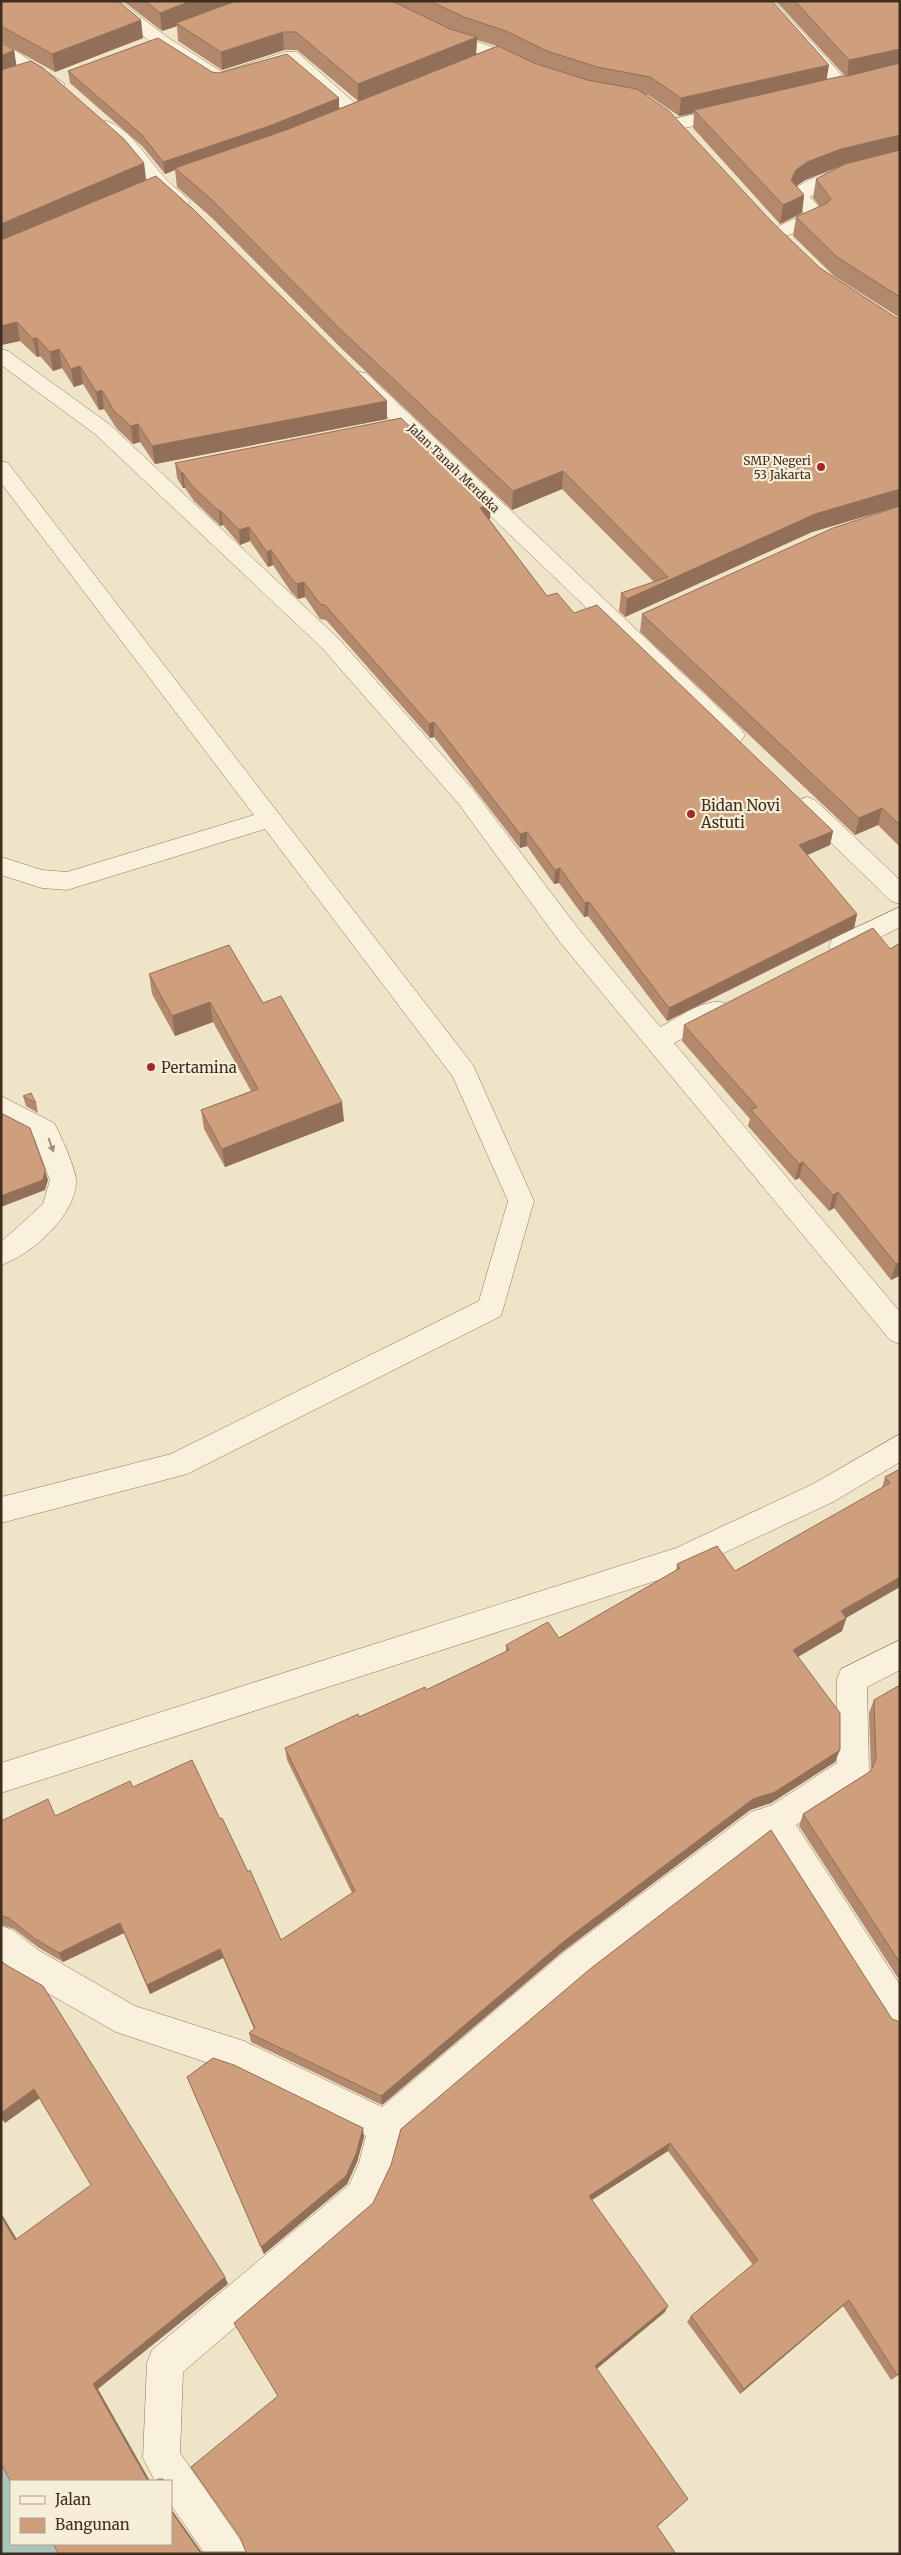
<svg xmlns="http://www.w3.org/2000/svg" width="901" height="2555" font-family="Merriweather,serif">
  <rect width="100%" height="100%" fill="#f0e4c8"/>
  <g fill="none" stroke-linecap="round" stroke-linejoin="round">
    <path fill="#a9c4bc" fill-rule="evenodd" d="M1,2435L48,2454L63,2481H11V2544H66L62,2554H1Z"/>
    <defs>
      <path id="service" d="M1,461L8,463L473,1065L534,1201L501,1316L187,1474L1,1523V1497L171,1454L479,1301L508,1201L453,1077L265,829L67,890L42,888L1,875V857L42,870L67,872L254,815L1,483Z
        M1,1096L54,1123C60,1133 76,1170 76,1180C77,1215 31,1255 1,1265V1242L43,1204L50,1180L34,1137L1,1119Z"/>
      <path id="minor" d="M100,1H120L167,37L222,72L285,52H297L365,112L362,116H350L288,63C268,69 241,81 221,83C208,84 110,15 100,1Z
        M364,1H388L463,37L505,51L526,61L529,65L526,69H514L493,59L451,45L367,5Z
        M755,1H774L850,84L853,88L850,92H838Z
        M1,44L7,45L65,84L62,88H50L1,57Z
        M730,106L736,108L739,112L736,116L676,130L669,128L667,124L669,120Z
        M106,121C131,128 150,163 167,180C174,188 184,193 190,202L187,206H173L153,188L128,156L99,131L97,127L99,123Z
        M900,154V166L842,180L810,197L827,216L824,220L777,240L770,238L767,234L770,230L805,214L790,198C794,174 879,159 900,154Z
        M1,349L8,351L109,424L338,638L474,791L577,927L660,1027C678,1018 705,997 725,1003L729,1010L725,1017L674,1043L900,1312V1344L890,1340L559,941L458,803L322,648L95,434L1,365Z
        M359,372L366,373L741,729L745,735L741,741L733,743L725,741L352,383L349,378L352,373Z
        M807,797L815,800L900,880V904L891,901L799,812L795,806L799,800Z
        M900,907V927L850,953L841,955L832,953L829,946L832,939Z
        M900,1434V1462L833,1502L683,1572L1,1793V1763L676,1548L813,1484Z
        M900,1640V1670L867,1687L869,1771L864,1782L796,1825L900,1985V2032L888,2027L768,1838L587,1977L400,2136L390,2172L373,2209L183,2372L180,2453L241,2541L247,2554H205L171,2505V2481H155L143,2458L147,2363L152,2350L349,2185L359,2163L366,2136L238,2073L116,2032L14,1974L1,1963V1926L13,1930L38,1950L135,2006L244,2041L382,2107L563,1953L751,1812L772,1805L837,1763V1679L841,1669Z"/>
    </defs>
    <use href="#service" stroke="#8d765c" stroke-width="1"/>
    <use href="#minor" stroke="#8d765c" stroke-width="1"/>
    <use href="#service" fill="#faf1dc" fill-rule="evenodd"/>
    <use href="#minor" fill="#faf1dc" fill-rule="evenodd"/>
  </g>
  <path fill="#b2896c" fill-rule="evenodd" d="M1,1L143,38L55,72L1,42Z
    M123,1H772L827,79L845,76L776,1H900V318L834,276L793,236L796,217L820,207L813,198L816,179L839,167L805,180L796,186L804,195L802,213L780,224L693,128L694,113L679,116L648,95H645L900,506L812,532L625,617L619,611L621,593L654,582L562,489L512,510L341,348L212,218L177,187L175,170L165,174L143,147L70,83L68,71L212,72L339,109L358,101L297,50H284L222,70L178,41L177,26L162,31ZM477,40L497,46L476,54Z
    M14,50L16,65L144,163L146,180L387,401V419L155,464L140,442L133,444L117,429L104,409L99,410L83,384L74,387L62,368L53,371L40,356L37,357L20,341L1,345Z
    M175,463L490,519H489L547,596L574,613L833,831L830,845L807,855L857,914L854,928L667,1021L588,916L584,917L559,883L554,884L527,846L520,848L434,737L430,738L326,620L320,619L305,597L298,599L291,592L273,565L268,567L250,541L240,545L223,525L220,526L194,501L185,488H183L177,478Z
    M900,506V847L878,825L855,835L640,632L642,614Z
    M900,943V1277L899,1276L891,1280L834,1208L829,1211L799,1178L795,1180L748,1126L750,1119L682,1041L684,1025L890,949Z
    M149,974L263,1003L344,1121L225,1167L204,1129L201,1110L251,1091L213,1022L175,1036L152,994Z
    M23,1096L36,1103L38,1113L26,1106Z
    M900,1469L842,1631L798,1657L835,1762L771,1803L750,1810L562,1952L382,2105L251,2042L249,2033L254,2029L223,1958L150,1994L124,1933L63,1962L39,1948L14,1929L1,1925V1821L55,1816L133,1787L220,1819L248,1872L281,1940L352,1893L287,1760L285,1748L359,1717L426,1690L506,1652V1645L559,1638L676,1571L677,1564L735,1571L882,1488L885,1477Z
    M900,1685V1981L799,1826L803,1814L871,1771L869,1713L874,1700Z
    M771,1830L900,2374L891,2380L843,2306L740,2394L687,2322L691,2316L753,2265L668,2151L592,2200L665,2312L596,2369L685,2502L657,2527L676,2554H59L171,2544V2509L201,2552H246L278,2396L234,2323L373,2203Z
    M187,2077L364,2137L357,2162L347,2184L264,2254Z"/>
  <path fill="#916f58" d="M191,1H241L176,23L177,26L162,31L160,13Z
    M141,20L143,38L55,72L52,54Z
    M283,32L284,50L222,70L221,52Z
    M477,37L476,55L358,102V84Z
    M900,49V67L847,78L849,60Z
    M14,50L17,69L1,75V56Z
    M829,65L826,83L694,110V113L679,116L681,98Z
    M339,98V109L272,136L175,168V170L165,174L163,162Z
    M900,135V153L838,167L805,180L794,188L791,180L796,170L807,162L841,149Z
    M144,163L146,181L1,244V224Z
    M804,195L802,213L780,224L783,205Z
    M17,322L20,341L1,345V326Z
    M37,338L40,356L37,357L33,339Z
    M59,349L62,368L53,371L50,352Z
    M80,366L83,384L74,387L71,369Z
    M102,390L104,409L99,410L96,392Z
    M387,401V419L155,464L152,446Z
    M138,424L140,442L133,444L131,426Z
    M563,471L562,489L512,510L513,491Z
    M181,473H183L185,488H183Z
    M900,489V506L812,532L625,617L627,599L815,514Z
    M491,504L490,519L480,523V508Z
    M219,511H221L223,525L220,526Z
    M249,527L250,541L240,545L239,530Z
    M271,550L273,565L268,567L267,552Z
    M304,582L305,597L298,599L297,584Z
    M434,722V737L430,738L429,724Z
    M882,808L878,825L855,835L859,818Z
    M833,831L830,845L796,860L799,845Z
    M527,832V846L520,848V834Z
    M560,868L559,883L554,884L555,870Z
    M589,902L588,916L584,917L585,903Z
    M857,914L854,928L667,1021L669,1008Z
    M210,1002L213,1022L175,1036L172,1016Z
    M342,1102L344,1121L225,1167L222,1149Z
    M803,1162L799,1178L795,1180L799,1164Z
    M45,1170L48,1180L45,1190L1,1207V1196Z
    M838,1192L834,1208L829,1211L833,1195Z
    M900,1262V1273L899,1276L891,1280L896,1264Z
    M900,1577V1587L846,1618L842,1631L789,1662L793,1650L841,1611Z
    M840,1750L835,1762L771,1803L750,1810L562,1952L382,2105L381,2096L563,1942L753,1799Z
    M120,1923L124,1933L63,1962L59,1953Z
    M220,1949L223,1958L150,1994L147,1985Z
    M34,2089L40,2098L5,2123L1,2118V2113Z
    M363,2128L364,2137L357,2162L347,2184L264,2254L261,2247Z
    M670,2143L668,2151L587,2203L589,2196Z
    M1,2213L21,2246L15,2240L1,2216Z
    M225,2277L228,2284L98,2389L150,2481H148L93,2384Z
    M849,2300L843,2306L740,2394L744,2389Z
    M668,2306L665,2312L593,2372L595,2366Z
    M171,2509L203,2554L200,2552L171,2511Z"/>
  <path fill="#cf9f7d" stroke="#916f58" d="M1,1H118L141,20L52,54L1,26Z
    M145,1H191L160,13Z
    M236,1H392L450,29L477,37L358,84L296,32H283L221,52L176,23Z
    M430,1H772L829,65L681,98L650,77L597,67L547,51L506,31L464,17Z
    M795,1H900V49L849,60Z
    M158,38L212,72L219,73L287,54L339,98L272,125L163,162L142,135L68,71Z
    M1,43L14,50L1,56Z
    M498,46L534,63L587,80L637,89L669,111L771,221L820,268L895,317L900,319V489L815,514L627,599L621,593L668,577L563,471L513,491L340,329L211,199L175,168L286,130Z
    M31,61L43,68L124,139L144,163L1,224V70Z
    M900,63V135L841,149L807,162L796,170L791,180L804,195L783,205L694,110L842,76H848Z
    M900,150V297L837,257L796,217L827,203L831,199L816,179L845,164Z
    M156,176L194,210L387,401L152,446L138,424L131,426L114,411L102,390L96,392L80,366L71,369L59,349L50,352L37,338L33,339L17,322L1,326V240Z
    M401,418L491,504L480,508L547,596L557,593L574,613L597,605L833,831L799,845L857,914L669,1008L589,902L585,903L560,868L555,870L527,832L520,834L434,722L429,724L325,605L320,604L304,582L297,584L290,577L271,550L267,552L249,527L239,530L221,511H219L192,486L183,473H181L175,463Z
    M900,506V825L882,808L859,818L642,614L833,528Z
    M873,928L890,949L900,943V1262L896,1264L838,1192L833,1195L803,1162L799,1164L751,1110L757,1107L684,1025Z
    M229,945L263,1003L281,996L342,1102L222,1149L201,1110L258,1089L210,1002L172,1016L149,974Z
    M31,1093L36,1103L23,1096Z
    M1,1113L30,1128L45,1170L43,1180L1,1196Z
    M900,1469V1577L841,1611L846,1618L793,1650L840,1713V1750L775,1792L753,1799L563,1942L381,2096L249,2033L255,2028L220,1949L147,1985L120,1923L59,1953L34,1938L9,1918L1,1916V1821L48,1799L55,1816L130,1781L133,1787L192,1760L220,1819L222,1818L248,1872L250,1870L281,1940L355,1891L285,1748L358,1714L359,1717L425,1687L426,1690L509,1650L506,1645L548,1622L559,1638L680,1568L677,1564L717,1546L735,1571L890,1483L885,1477Z
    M900,1685V1963L803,1814L871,1771L876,1759L874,1700Z
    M771,1830L892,2019L900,2022V2373L897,2375L849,2300L744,2389L691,2316L758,2260L670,2143L589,2196L668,2306L595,2366L688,2499L657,2526L676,2554H59L53,2544H171V2511L200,2552H246L240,2537L191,2467L278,2396L234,2323L373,2203L391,2165L401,2129L590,1969Z
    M1,1961L8,1966L43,1986L225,2277L93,2384L148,2481L11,2482L1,2464V2216L15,2240L91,2185L34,2089L1,2113Z
    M213,2058L234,2065L363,2128L356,2154L346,2176L261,2247L187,2077Z
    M158,2479H163L164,2481H155Z"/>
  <defs><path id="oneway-solid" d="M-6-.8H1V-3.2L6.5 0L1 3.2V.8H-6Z" transform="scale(1.25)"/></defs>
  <use fill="#9c907e" href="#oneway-solid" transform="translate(51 1145) rotate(70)"/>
  <g fill="#9e2a2b" stroke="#f7eed8" stroke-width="2">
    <circle cx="821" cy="467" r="5"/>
    <circle cx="691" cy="814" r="5"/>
    <circle cx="151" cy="1067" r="5"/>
  </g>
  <g text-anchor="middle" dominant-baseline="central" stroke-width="4.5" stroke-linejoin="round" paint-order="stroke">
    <g font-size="12" fill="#3d2e20" stroke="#f7eed8" text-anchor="end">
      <text x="811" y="460">SMP Negeri<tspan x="811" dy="14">53 Jakarta</tspan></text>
    </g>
    <g font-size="12" fill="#3d2e20" stroke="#f7eed8">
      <text transform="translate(454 468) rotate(44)">Jalan Tanah Merdeka</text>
    </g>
    <g font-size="15" fill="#3d2e20" stroke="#f7eed8" text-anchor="start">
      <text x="701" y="805">Bidan Novi<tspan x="701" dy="17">Astuti</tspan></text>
      <text x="161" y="1067">Pertamina</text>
    </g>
  </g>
  <rect width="901" height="2555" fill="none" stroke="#3d2e20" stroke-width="5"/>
  <rect x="10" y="2480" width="162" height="65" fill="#f7eed8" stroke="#ada18e"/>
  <rect x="20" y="2496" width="25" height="8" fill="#faf1dc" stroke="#ada18e"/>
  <text x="55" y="2505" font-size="15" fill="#3d2e20">Jalan</text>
  <rect x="20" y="2518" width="25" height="15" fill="#cf9f7d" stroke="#ada18e"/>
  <text x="55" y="2530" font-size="15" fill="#3d2e20">Bangunan</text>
</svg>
